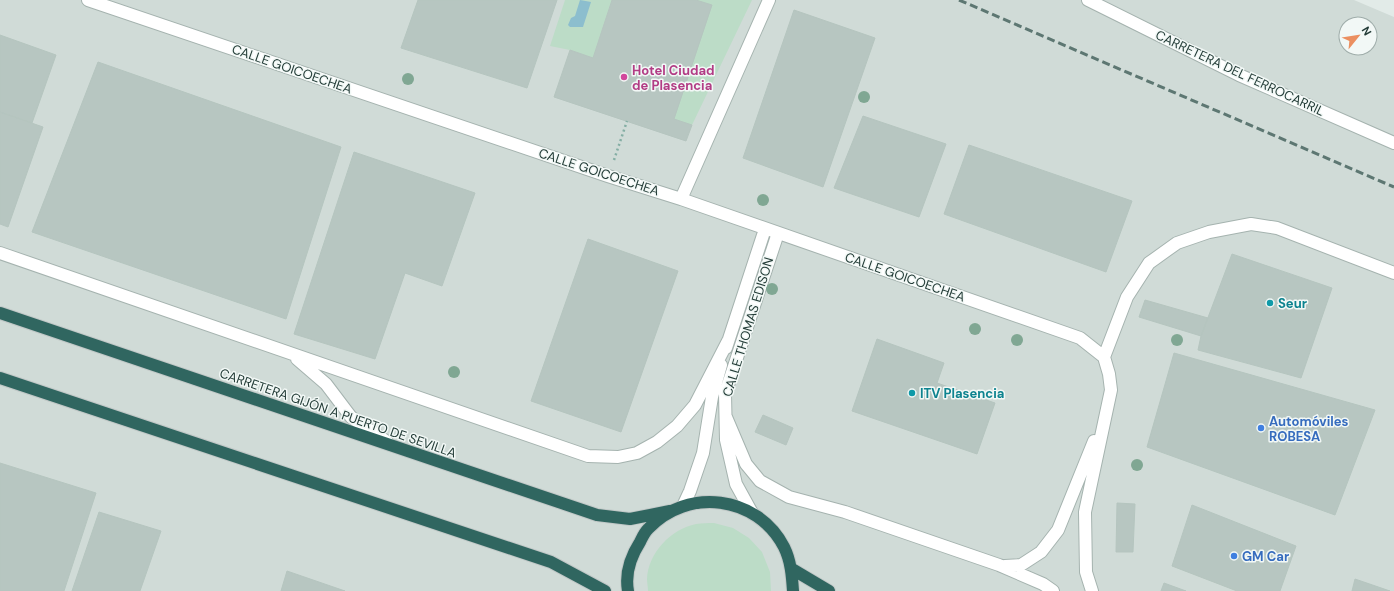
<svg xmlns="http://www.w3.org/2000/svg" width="1394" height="591" font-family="'DM Sans',sans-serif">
  <rect width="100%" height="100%" fill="#e2ebe8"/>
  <path fill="#d0dbd7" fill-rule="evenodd" d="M0,0H1354L1394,17V591H0ZM1346,24H1370V48H1346Z"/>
  <path fill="#bcdcc7" d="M565,0H612L593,58L570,50L550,46Z
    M696,0H752L692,125L674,119Z
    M714,523L733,528L749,538L762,552L770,572L771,591H648C648,587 647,583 647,579C648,553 671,529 696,524C702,523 708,523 714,523Z"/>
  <path fill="#8cbece" d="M580,0L591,2L583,27H570L568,25L571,18L575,16Z"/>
  <path fill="#b7c6c1" stroke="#b5c5bf" d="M418,0H557L527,88L401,48Z
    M612,0H696L712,5L674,119L692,125L686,141L554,97L570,50L593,58Z
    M794,10L875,38L823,187L743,158Z
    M0,35L56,55L32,123L0,112Z
    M98,62L341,147L286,319L32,232Z
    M0,112L43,127L8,227L0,224Z
    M863,116L946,144L919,217L834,188Z
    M969,145L1132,201L1106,272L944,214Z
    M354,152L475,193L442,286L405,273L375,359L294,334Z
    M588,239L678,271L621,432L531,401Z
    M1232,254L1332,288L1301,378L1198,350L1201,336Z
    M1145,300L1208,318L1201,336L1139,317Z
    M877,339L944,363L937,383L995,403L977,454L852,411Z
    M1174,353L1375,410L1335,515L1147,447Z
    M763,415L793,428L786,445L755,432Z
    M0,463L96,493L64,591H0Z
    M1117,503L1135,504L1133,552H1116Z
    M1192,505L1296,546L1280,591H1237L1172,566Z
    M99,512L161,531L140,591H72Z
    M287,571L345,591H281Z
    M1355,579L1390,591H1352Z
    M1164,583L1186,591H1161Z"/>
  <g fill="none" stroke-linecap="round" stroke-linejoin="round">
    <defs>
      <path id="minor" d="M88,0L608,176L681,199L1080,338L1104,357L1109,374L1111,390L1085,512L1086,572L1092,591
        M1088,0L1239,75L1394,143
        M681,199L769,0
        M0,253L588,456L618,457L637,453L657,442L677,426L695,405L728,341
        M726,348L765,229
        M1104,357L1127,297L1149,263L1177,243L1209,232L1251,224L1277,228L1394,273
        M297,359L326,384L351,417L387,442
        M726,417L746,464L760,481L789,497L845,512L999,565L1043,584L1053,591
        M683,506L690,491L703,453L712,397L721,365
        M752,513L736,484L726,440L725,394L778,233
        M1005,566L1021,565L1041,552L1058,530L1094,441"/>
      <path id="highway" d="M0,313L597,515L630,519L670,511
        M0,378L551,562L605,591
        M792,569L829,591
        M628,591C625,574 631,556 640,542C642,538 644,533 648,529C687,487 757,495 784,547C791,561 792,576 793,591"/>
    </defs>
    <use href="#minor" stroke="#a5b3af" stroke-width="14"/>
    <use href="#highway" stroke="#c1c8c7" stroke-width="14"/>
    <path stroke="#84aea4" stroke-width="2.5" stroke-dasharray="2 3" stroke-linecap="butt" d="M614,160L627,121"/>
    <use href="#minor" stroke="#fff" stroke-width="12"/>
    <use href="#highway" stroke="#306660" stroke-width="12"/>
    <path stroke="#5d7772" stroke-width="3" stroke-dasharray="8 4" stroke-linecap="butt" d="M959,0L1394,187"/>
  </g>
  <g fill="#80a793">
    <circle cx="408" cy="79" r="6"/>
    <circle cx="864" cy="97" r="6"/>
    <circle cx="763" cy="200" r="6"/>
    <circle cx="772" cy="289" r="6"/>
    <circle cx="975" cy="329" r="6"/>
    <circle cx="1017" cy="340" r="6"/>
    <circle cx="1177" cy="340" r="6"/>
    <circle cx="454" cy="372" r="6"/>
    <circle cx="1137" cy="465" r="6"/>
  </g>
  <circle fill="#d1479c" stroke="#f2f8f6" stroke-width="1.5" cx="624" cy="77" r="4"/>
  <g fill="#0f9aa8" stroke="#f2f8f6" stroke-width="1.5">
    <circle cx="1270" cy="303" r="4"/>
    <circle cx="912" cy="393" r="4"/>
  </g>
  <g fill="#3f7fe0" stroke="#f2f8f6" stroke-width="1.5">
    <circle cx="1261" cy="428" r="4"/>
    <circle cx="1234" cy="556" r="4"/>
  </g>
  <g text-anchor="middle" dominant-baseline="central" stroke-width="3" stroke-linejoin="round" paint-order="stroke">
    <g font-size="13" fill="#233c37" stroke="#f2f8f6">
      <text transform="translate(292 69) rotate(19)">CALLE GOICOECHEA</text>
      <text transform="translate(1240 73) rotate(25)">CARRETERA DEL FERROCARRIL</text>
      <text transform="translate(599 172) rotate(18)">CALLE GOICOECHEA</text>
      <text transform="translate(905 277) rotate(19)">CALLE GOICOECHEA</text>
      <text transform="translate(748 327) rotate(-73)">CALLE THOMAS EDISON</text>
      <text transform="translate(338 413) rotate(19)">CARRETERA GIJÓN A PUERTO DE SEVILLA</text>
    </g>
    <g font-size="13" font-weight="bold" fill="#b23c85" stroke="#f2f8f6" text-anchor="start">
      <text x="632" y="70">Hotel Ciudad<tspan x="632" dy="15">de Plasencia</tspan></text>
    </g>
    <g font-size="13" font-weight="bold" fill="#0d838f" stroke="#f2f8f6" text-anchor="start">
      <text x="1278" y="303">Seur</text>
      <text x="920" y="393">ITV Plasencia</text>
    </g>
    <g font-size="13" font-weight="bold" fill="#366cbe" stroke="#f2f8f6" text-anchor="start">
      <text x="1269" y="421">Automóviles<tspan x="1269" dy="15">ROBESA</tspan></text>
      <text x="1242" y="556">GM Car</text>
    </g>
  </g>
  <g transform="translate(1358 36) rotate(60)"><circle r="19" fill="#f2f8f6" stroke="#9fadaa"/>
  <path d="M0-3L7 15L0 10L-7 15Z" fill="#eb8f60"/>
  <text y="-6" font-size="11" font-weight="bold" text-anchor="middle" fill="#233c37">N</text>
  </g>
</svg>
